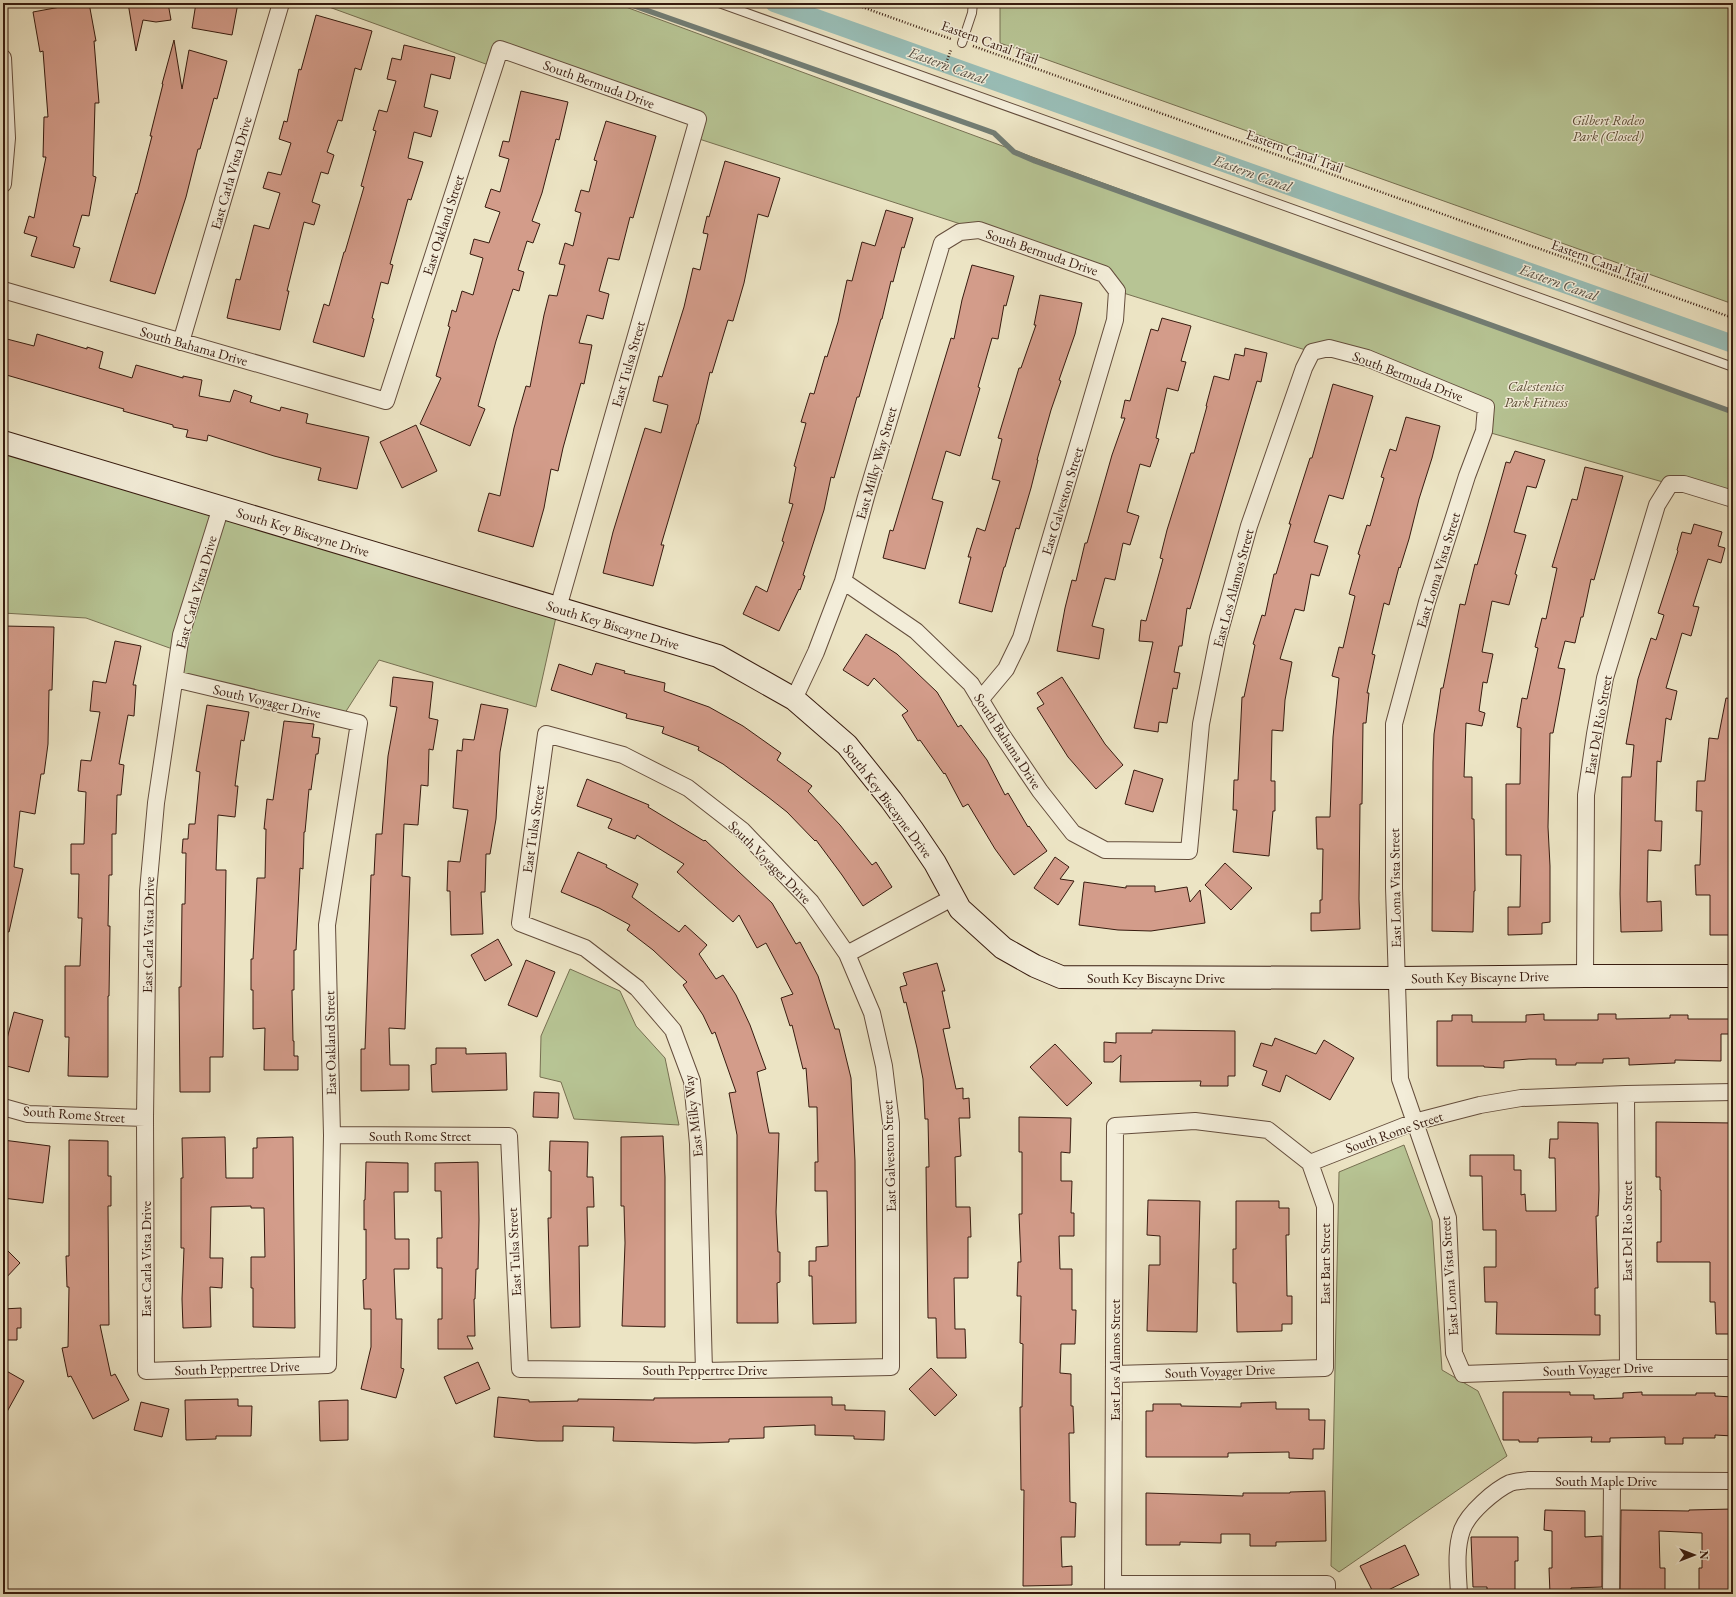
<svg xmlns="http://www.w3.org/2000/svg" width="1736" height="1597" font-family="'EB Garamond',serif">
  <rect width="100%" height="100%" fill="#ece4c4"/>
  <filter id="stains"><feTurbulence type="fractalNoise" baseFrequency=".005" numOctaves="4"/><feColorMatrix values="0 0 0 0 .2 0 0 0 0 .09 0 0 0 0 .02 0 0 0 .5 -.17"/></filter>
  <radialGradient id="worn" r=".72"><stop offset=".6" stop-color="#630" stop-opacity="0"/><stop offset="1" stop-color="#630" stop-opacity=".3"/></radialGradient>
  <path fill="#b7c494" stroke="#777052" d="M318,3H615L1474,320L1733,412V499L1670,484L1484,431L1486,406L1367,358L1312,352L1117,291L1104,274L979,230L693,137L698,120L500,49L494,67Z
    M1000,3H1733V304L1000,43Z
    M3,442L558,608L536,707L379,660L341,719L175,679L178,651L86,618L3,613Z
    M570,969L620,991L636,1026L665,1058L679,1125L574,1119L561,1082L540,1077L541,1036Z
    M1404,1145L1432,1221L1442,1370L1478,1391L1507,1456L1339,1572L1331,1566L1339,1172Z"/>
  <g fill="none" stroke-linecap="round" stroke-linejoin="round">
    <path stroke="#727d74" stroke-width="5.5" d="M626,3L983,129L994,133L1014,152L1035,161L1733,412"/>
    <path stroke="#99beb7" stroke-width="18" d="M774,3L1733,344"/>
  </g>
  <path fill="#d39c8a" stroke="#371b0f" d="M82,3H89L96,41H94L99,103H95L93,176L96,177L89,216L82,215L73,246L80,248L74,268L31,256L37,237L24,233L29,216L34,218L46,157H43L44,117H48L43,51L40,52L33,12Z
    M128,3H168L171,20L156,22L143,20L136,51Z
    M196,3H238L232,35L192,28Z
    M316,15L372,31L361,70L355,68L342,121L338,120L327,152L334,155L328,174L321,172L312,202L320,205L314,225L304,222L287,291H289L280,330L227,318L236,279L240,280L254,225L269,229L280,193L263,188L268,172L281,175L291,143L279,139L284,121L287,122L299,69L301,70Z
    M174,40L182,89L189,50L227,61L217,99L214,98L200,149H198L186,197L155,294L110,281L136,193L137,194L152,136H150L163,84H162Z
    M404,45L455,57L450,79L431,74L424,107L438,111L431,137L414,132L408,158L423,162L411,200L408,199L390,264L393,265L388,284L381,282L372,318L374,319L364,357L313,342L324,304L329,306L344,252H345L364,187L361,186L376,131L373,130L379,110L387,112L396,81L387,79L392,58L401,60Z
    M521,91L568,102L559,140L556,139L542,193L532,221L540,224L533,243L527,241L518,270L524,272L519,291L513,289L496,341L478,406L485,409L470,446L420,424L441,378L436,376L450,327L448,326L452,310L456,312L462,291L473,295L483,258L470,254L474,239L489,243L500,212L485,207L491,189L500,192L509,159L499,156L503,141L509,142Z
    M606,121L656,136L633,218L630,217L619,260L608,258L599,291L609,294L603,319L587,315L579,343L592,345L584,384L581,383L563,448L558,471L551,469L544,508L533,547L478,531L489,493L500,496L514,428L526,386L530,387L544,315L549,295L557,296L565,265L559,264L565,243L573,246L581,213L575,211L581,190L589,192L597,161L594,160Z
    M725,161L780,178L768,217L758,214L744,283L733,321L728,320L712,373L710,372L698,424H697L661,545H664L653,586L603,573L613,532L645,428L661,433L668,405L653,401L659,376L662,377L684,307L693,268L700,270L708,234L703,233L707,216L709,217Z
    M886,210L913,218L904,248L902,247L893,282L891,281L882,319H881L859,397H857L834,478L831,477L824,510L803,575L805,576L800,590L799,589L779,631L743,614L756,586L767,592L784,542L782,541L793,504L789,503L796,467L794,466L806,423L801,422L810,393L814,394L825,356L827,357L838,322L847,280L852,281L862,242L875,246Z
    M972,265L1014,276L1006,306L1004,305L998,339L992,338L978,387L980,388L960,456L946,451L932,499L943,502L925,569L883,558L890,530L893,531L951,338L954,339L962,300Z
    M1040,295L1082,303L1075,334L1059,380L1061,381L1051,410L1037,460H1038L1031,488L1019,529L1016,528L1005,567H1004L992,612L959,603L971,557H968L977,528L985,531L1000,481L992,479L1002,439L998,438L1019,368H1021L1036,325H1034Z
    M1162,318L1191,326L1181,361L1186,362L1178,391L1167,388L1156,438L1159,439L1150,467L1140,464L1127,512L1139,516L1130,545L1123,543L1115,580L1105,578L1092,626L1104,629L1099,659L1057,651L1065,608L1072,580L1076,581L1085,543H1087L1112,455L1125,418H1121L1125,400L1130,401L1151,329L1158,331Z
    M37,334L87,349V347L103,352L99,368L132,378L136,365L183,378V376L202,380L199,396L230,402L234,390L252,396L250,402L280,411L281,407L308,414L306,423L369,437L357,489L318,480L321,468L274,456L208,435L207,441L186,437L188,430L173,427V425L123,411L124,409L3,374V338L34,346Z
    M1245,348L1267,353L1261,382L1257,381L1190,609L1187,608L1182,646H1179L1174,672L1180,673L1177,689L1173,688L1167,723L1159,722L1158,732L1134,728L1153,642L1139,641L1141,620L1146,621L1163,559L1160,558L1167,530L1191,453H1194L1207,406H1206L1214,376L1229,380L1235,354L1244,356Z
    M1333,384L1373,396L1343,499L1329,495L1314,542L1328,546L1319,576L1311,574L1304,611L1295,609L1280,659L1292,662L1285,700L1283,731L1272,730L1271,781H1275V811H1273L1269,856L1233,852L1237,810H1233L1234,780H1238L1242,697H1244L1255,645L1253,644L1262,615L1265,616L1274,574H1276L1291,524H1289L1310,458H1312Z
    M1406,417L1440,426L1432,458L1419,499L1409,539L1400,568L1399,567L1389,605L1384,603L1372,654L1375,655L1367,693H1369L1366,723H1363L1362,804H1360L1359,899L1360,929L1311,931V913H1320V900H1322L1323,849H1317L1316,817H1330L1333,737L1339,678L1332,676L1339,647L1343,648L1355,596L1349,594L1360,555L1358,554L1367,525L1370,526L1384,478L1381,477L1390,449L1396,451Z
    M416,425L437,471L402,488L380,442Z
    M1515,451L1545,460L1536,488L1527,486L1514,532L1526,535L1515,574L1517,575L1509,605L1492,601L1482,652L1493,654L1487,683L1483,682L1479,711L1485,713L1482,726L1466,723L1464,777H1472V819H1474L1475,891H1474L1473,932L1432,931L1433,762L1434,734L1441,688H1443L1460,604L1465,605L1475,564L1477,565L1503,473L1506,462L1510,463Z
    M1585,467L1623,476L1594,580L1591,579L1583,617H1581L1575,643L1565,641L1558,668L1565,669L1553,733H1550L1548,827L1550,866V922L1542,923V934L1508,935V907H1520L1521,855H1506V784H1520L1521,728L1517,727L1522,698L1527,699L1538,648L1535,647L1542,618L1546,619L1557,568L1552,567L1572,499L1577,500Z
    M1694,524L1722,532L1718,546L1725,548L1721,563L1708,559L1693,606L1699,607L1691,636L1682,633L1666,688L1677,691L1671,720L1666,718L1661,762L1657,761L1655,821H1662L1661,851L1648,850L1647,902L1661,901L1662,931L1621,932L1620,894L1622,777H1631L1634,745L1626,744L1628,733L1638,679L1651,638L1656,640L1664,615L1658,613L1678,551L1677,550L1682,532L1691,534Z
    M3,626L54,627L52,690H49L48,744L44,774H41L35,814L20,811L14,867L23,869L9,932L3,931Z
    M866,634L897,654L937,692L958,727L961,725L987,760L1005,795L1008,793L1028,827L1029,826L1047,851L1014,875L995,849L968,804L963,807L945,773L944,774L920,740L918,741L902,715L908,711L874,678L868,686L843,670Z
    M115,641L141,646L133,685H136L134,716L128,715L119,764L124,765L121,795H117L116,834H112V875H109L108,926H110L109,996H108V1077L68,1076L69,1037H65V966H80L82,918H78L79,874H71V844H84L86,792L78,791L81,760L91,761L100,712L90,711L93,681L106,683Z
    M596,663L625,671L624,673L665,683L664,691L709,707L743,726L781,753L777,760L812,786L808,791L840,825L872,865L876,862L892,887L863,906L842,875L816,840L815,841L787,812L768,797L723,764L698,750L699,747L662,733L664,727L626,718L627,714L551,690L559,664L592,675Z
    M393,677L433,682L429,718L438,720L433,750L429,749L428,786L421,785L418,825L404,824L402,876L410,877L405,1029L389,1028L390,1065H409V1090L361,1091V1049H365L371,875H374L376,834H382L388,756L397,707L390,706Z
    M1062,677L1105,744L1123,765L1096,789L1068,757L1037,708L1044,704L1037,693Z
    M1726,698L1733,699V935H1710V895H1696L1695,865H1700L1702,811H1696L1697,781H1705L1709,738L1718,739Z
    M481,704L508,709L500,752L496,819L490,854H486L485,892H481L483,934L451,935L450,891H447L448,861L460,862L468,810L453,808L457,750L462,751L463,739L474,740Z
    M207,705L249,712L244,741L241,740L235,786H238L235,817L218,815L216,870H226L223,1057H210V1092H180L179,987H181L182,904H185L186,853H182L183,839H188L189,824H195L200,772L196,771Z
    M284,721L314,724L312,737L320,738L318,754H316L311,790L309,789L305,832H304L303,869L300,868L296,950H294V990H292L293,1041H294V1056H298V1070H264L265,1028L253,1029V990H251V959H253L257,878H265L266,829H264L267,799L273,800Z
    M1134,770L1163,779L1153,812L1125,804Z
    M587,779L649,805L648,807L704,841L705,840L772,903L796,944L800,942L818,976L835,1029H839L851,1078L855,1161L856,1323L813,1324L812,1276H809V1261H816V1247L828,1246L827,1191H815V1162H818L817,1107H809L806,1068L803,1069L792,1025L790,1026L781,998L793,994L766,943L757,948L739,915L733,922L677,872L684,864L637,835L635,839L608,828L612,819L577,806Z
    M578,852L607,865L606,867L638,884L632,897L679,932L685,925L707,945L699,954L716,979L723,975L736,995L750,1025L766,1069L757,1072L769,1133H779L776,1212L778,1252H780V1282L777,1283L778,1323H737V1135L729,1093L736,1092L715,1032L712,1034L703,1015L683,985L687,982L653,950L627,930L630,925L599,908L561,892Z
    M1055,857L1069,867L1060,879L1074,881L1058,905L1034,888Z
    M1225,863L1252,888L1231,910L1205,885Z
    M1084,882L1126,888V886H1155V892L1187,887L1190,902L1200,890L1205,923L1151,931L1118,930L1079,925Z
    M498,939L512,965L485,981L471,955Z
    M526,960L555,972L537,1017L508,1005Z
    M937,963L945,991H942L950,1028L943,1029L956,1089L963,1088V1099L969,1098L970,1118H959L961,1156L955,1157L956,1207H970L971,1237H968V1278H954L955,1329H965L966,1358H937L936,1318H928L926,1167H929L928,1119H925L923,1079L917,1048L906,1002L904,1003L900,987L907,985L903,973Z
    M14,1012L43,1020L29,1072L3,1065V1054Z
    M1544,1014V1020H1598V1014H1616V1019L1670,1018V1015H1688V1019H1733V1034H1721V1061L1675,1060V1063L1629,1065V1058L1603,1059V1063H1576V1065H1556V1059H1529L1504,1061V1068L1484,1067V1066H1437V1021H1452V1015H1472V1022H1526V1015Z
    M1152,1030L1235,1031V1076H1228V1086H1200L1201,1081L1120,1082L1121,1055L1113,1062H1104V1042L1116,1043V1033H1152Z
    M1275,1038L1316,1054L1324,1040L1354,1058L1330,1100L1286,1075L1280,1092L1262,1085L1267,1071L1253,1066L1261,1043L1272,1046Z
    M1055,1044L1092,1083L1067,1106L1030,1067Z
    M436,1048H466V1054L506,1053L507,1090L432,1092L431,1065L436,1064Z
    M534,1092L559,1093L558,1118L533,1117Z
    M1019,1117L1071,1118L1070,1153L1061,1152V1181H1072L1071,1213H1074V1236H1059L1060,1269H1072V1310H1076L1075,1344H1061L1060,1373L1071,1374V1406H1073L1074,1433H1069L1070,1502L1076,1503L1075,1537H1061L1062,1567L1072,1566V1585L1023,1586L1024,1490H1021L1020,1407H1022L1023,1344L1020,1343L1021,1296H1017L1018,1262H1021L1019,1214H1022V1152H1019Z
    M1558,1122L1598,1123L1599,1190L1598,1216H1596L1598,1288H1595V1315H1600V1335L1496,1334L1497,1302H1485L1484,1267H1496V1230H1483L1482,1176H1470V1155H1514V1170H1521V1195L1525,1194L1526,1211H1556L1555,1158H1549L1550,1139H1558Z
    M1656,1122L1733,1123V1334H1716L1715,1302H1710V1262H1657V1242H1661V1190H1660V1177H1656Z
    M663,1136L665,1177V1327L622,1326L625,1243L624,1206H621V1137Z
    M225,1137L226,1178H253V1148H257V1138L293,1137L295,1328L253,1327V1288H251V1257H265L264,1208H251V1206L211,1207L210,1258H223L222,1288L210,1287L211,1327L183,1328L182,1299L184,1248H181V1178H183L182,1138Z
    M3,1140L50,1146L43,1203L3,1198Z
    M69,1140L108,1141V1176H111V1206H108L109,1325H100L111,1376L115,1374L129,1400L93,1419L71,1376L68,1377L62,1348L68,1347L69,1287H67L66,1256H69Z
    M550,1141L588,1142L587,1177H593L594,1207H587L588,1246H579L580,1327L551,1328L548,1218H551V1171H549Z
    M366,1162L408,1163V1192H394L395,1239H409V1269H394L396,1319H402L401,1368L404,1369L396,1398L361,1389L371,1347V1309H364L363,1280L366,1279V1229L364,1230V1200H365Z
    M478,1162L479,1220L478,1269H476L475,1299H474L475,1336H467L473,1349H438V1319H442V1268H437V1238H442L441,1191H435V1163Z
    M1148,1200L1200,1201L1197,1332L1147,1331L1149,1265H1160V1236L1147,1235Z
    M1236,1201H1279V1208H1289V1235H1286L1287,1296H1292V1324H1282V1331L1237,1332L1236,1283H1233V1249H1236Z
    M3,1246L20,1263L3,1281Z
    M21,1308V1328H17V1340H3V1309Z
    M478,1362L490,1389L456,1404L444,1377Z
    M931,1368L957,1395L935,1416L909,1389Z
    M3,1369L24,1381L3,1419Z
    M1503,1392H1570V1395H1594V1399L1623,1398V1393L1642,1392V1395H1696V1393H1715V1396L1733,1397V1436L1715,1435V1438H1683V1444H1665V1437L1610,1438V1442H1591L1592,1437L1538,1438V1442H1519V1440H1503Z
    M498,1397L529,1400V1402L578,1401V1399L654,1400V1398L832,1397V1405H845V1410L885,1411L884,1440L854,1439V1436L815,1435V1425L764,1427V1438L729,1439V1442L695,1443L613,1441L614,1427L563,1426V1441H537L494,1437Z
    M238,1399V1406H252L251,1436H216V1439L186,1440L185,1400Z
    M348,1400V1440L320,1441L319,1401Z
    M141,1402L169,1409L162,1437L134,1430Z
    M1276,1402V1409H1309V1420H1325L1324,1449H1313V1459L1289,1458V1452L1228,1453V1457H1146V1411H1153V1404H1181V1406L1241,1407V1403Z
    M1325,1491L1326,1541L1276,1542V1546H1250V1534H1221V1543L1180,1542V1545H1146V1493L1243,1496V1493H1290V1492Z
    M1733,1509V1593H1699V1568H1702V1533L1659,1531L1660,1568H1665V1594H1620L1621,1510L1689,1511V1510Z
    M1545,1510L1585,1511V1537L1602,1536V1587L1571,1588V1593L1550,1594L1549,1568H1552V1531L1544,1530Z
    M1471,1537H1518V1561H1515V1594H1487V1587H1473Z
    M1405,1545L1419,1575L1380,1594H1374L1360,1566Z"/>
  <g fill="none" stroke-linecap="round" stroke-linejoin="round">
    <defs>
      <path id="lane" d="M719,3L1733,367
        M962,43L972,13L973,3"/>
      <path id="street" d="M3,58L7,138L3,184
        M3,290L386,401L500,49L698,119L558,608
        M181,342L281,3
        M843,581L916,631L971,684L1000,732L1040,791L1073,833L1105,850L1189,851L1201,724L1218,638L1249,526L1304,368L1312,352L1329,348L1367,358L1486,407L1484,431L1467,476L1427,602L1394,724V888L1400,1079L1448,1218L1454,1353L1463,1374L1628,1368H1733
        M175,679L359,723L327,925L332,1135L328,1365L146,1371L145,1118L148,891L156,803L181,635L221,507
        M794,699L816,652L843,581L866,497L942,243L960,232L979,230L1104,274L1117,291L1115,320L1021,638L1006,669L980,700
        M847,954L954,897
        M1585,976L1586,795L1595,734L1605,678L1657,505L1670,484H1684L1733,499
        M1626,1094L1628,1368
        M3,1107L28,1114L145,1118
        M332,1135L509,1136L520,1369L704,1371L891,1367V1123L884,1066L872,1013L847,954L811,902L742,830L688,788L623,755L546,734L520,923L585,948L637,988L673,1030L692,1081L698,1144L704,1371
        M1310,1163L1414,1122L1480,1105L1521,1098L1626,1094L1733,1092
        M1115,1374L1325,1368V1206L1310,1163
        M1113,1584H1327V1594
        M1113,1594L1115,1126L1195,1121L1268,1130L1310,1163
        M1459,1594C1458,1573 1455,1550 1462,1530C1468,1513 1495,1490 1510,1483C1515,1481 1523,1481 1528,1480L1733,1481
        M1611,1594L1612,1481"/>
      <path id="secondary" d="M3,442L718,656L794,699L847,745L891,800L912,829L935,863L960,909L1003,948L1035,966L1061,977L1398,978L1585,976H1733"/>
    </defs>
    <use href="#lane" stroke="#644d3c" stroke-width="10"/>
    <use href="#street" stroke="#644d3c" stroke-width="18"/>
    <use href="#secondary" stroke="#371b0f" stroke-width="24"/>
    <path stroke="#371b0f" stroke-width="2.5" stroke-dasharray="1 2" stroke-linecap="butt" d="M851,3L951,39
      M973,46L1733,318
      M943,71L951,50"/>
    <use href="#lane" stroke="#f3edd9" stroke-width="8"/>
    <use href="#street" stroke="#f3edd9" stroke-width="16"/>
    <use href="#secondary" stroke="#f3edd9" stroke-width="22"/>
  </g>
  <g text-anchor="middle" dominant-baseline="central" stroke-width="3" stroke-linejoin="round" paint-order="stroke">
    <g font-size="14" fill="#371b0f" stroke="#f3edd9">
      <text transform="translate(990 42) rotate(20)">Eastern Canal Trail</text>
      <text transform="translate(599 84) rotate(20)">South Bermuda Drive</text>
      <text transform="translate(1295 151) rotate(20)">Eastern Canal Trail</text>
      <text transform="translate(231 173) rotate(-74)">East Carla Vista Drive</text>
      <text transform="translate(443 225) rotate(-72)">East Oakland Street</text>
      <text transform="translate(1042 252) rotate(19)">South Bermuda Drive</text>
      <text transform="translate(1600 261) rotate(20)">Eastern Canal Trail</text>
      <text transform="translate(194 346) rotate(16)">South Bahama Drive</text>
      <text transform="translate(628 364) rotate(-74)">East Tulsa Street</text>
      <text transform="translate(1408 376) rotate(21)">South Bermuda Drive</text>
      <text transform="translate(876 463) rotate(-74)">East Milky Way Street</text>
      <text transform="translate(1062 501) rotate(-73)">East Galveston Street</text>
      <text transform="translate(303 532) rotate(17)">South Key Biscayne Drive</text>
      <text transform="translate(1438 570) rotate(-73)">East Loma Vista Street</text>
      <text transform="translate(1233 588) rotate(-75)">East Los Alamos Street</text>
      <text transform="translate(196 592) rotate(-74)">East Carla Vista Drive</text>
      <text transform="translate(613 625) rotate(17)">South Key Biscayne Drive</text>
      <text transform="translate(267 701) rotate(13)">South Voyager Drive</text>
      <text transform="translate(1598 725) rotate(-80)">East Del Rio Street</text>
      <text transform="translate(1008 741) rotate(57)">South Bahama Drive</text>
      <text transform="translate(888 801) rotate(53)">South Key Biscayne Drive</text>
      <text transform="translate(533 829) rotate(-82)">East Tulsa Street</text>
      <text transform="translate(770 862) rotate(45)">South Voyager Drive</text>
      <text transform="translate(1395 888) rotate(-91)">East Loma Vista Street</text>
      <text transform="translate(148 935) rotate(-89)">East Carla Vista Drive</text>
      <text transform="translate(1480 977) rotate(-1)">South Key Biscayne Drive</text>
      <text x="1156" y="978">South Key Biscayne Drive</text>
      <text transform="translate(330 1043) rotate(-91)">East Oakland Street</text>
      <text transform="translate(74 1114) rotate(4)">South Rome Street</text>
      <text transform="translate(693 1116) rotate(-97)">East Milky Way</text>
      <text transform="translate(1394 1132) rotate(-19)">South Rome Street</text>
      <text x="420" y="1136">South Rome Street</text>
      <text transform="translate(889 1156) rotate(-92)">East Galveston Street</text>
      <text transform="translate(1627 1231) rotate(-90)">East Del Rio Street</text>
      <text transform="translate(514 1252) rotate(-93)">East Tulsa Street</text>
      <text transform="translate(146 1259) rotate(-90)">East Carla Vista Drive</text>
      <text transform="translate(1325 1264) rotate(-90)">East Bart Street</text>
      <text transform="translate(1449 1276) rotate(-94)">East Loma Vista Street</text>
      <text transform="translate(1115 1360) rotate(-90)">East Los Alamos Street</text>
      <text transform="translate(237 1368) rotate(-2)">South Peppertree Drive</text>
      <text transform="translate(1598 1369) rotate(-2)">South Voyager Drive</text>
      <text x="705" y="1370">South Peppertree Drive</text>
      <text transform="translate(1220 1371) rotate(-2)">South Voyager Drive</text>
      <text x="1606" y="1481">South Maple Drive</text>
    </g>
    <g font-size="14" font-style="italic" fill="#5d4e37" stroke="#f3edd9">
      <text x="1608" y="120">Gilbert Rodeo<tspan x="1608" dy="16">Park (Closed)</tspan></text>
      <text x="1536" y="386">Calestenics<tspan x="1536" dy="16">Park Fitness</tspan></text>
    </g>
    <g font-size="15" font-style="italic" fill="#544c41" stroke="#f3edd9">
      <text transform="translate(948 65) rotate(20)">Eastern Canal</text>
      <text transform="translate(1253 173) rotate(20)">Eastern Canal</text>
      <text transform="translate(1559 282) rotate(20)">Eastern Canal</text>
    </g>
  </g>
  <rect width="1736" height="1597" fill="none" stroke="#ece4c4" stroke-width="16"/>
  <rect x="4" y="4" width="1728" height="1589" fill="none" stroke="#371b0f" stroke-width="2"/>
  <rect x="8" y="8" width="1720" height="1581" fill="none" stroke="#371b0f"/>
  <g transform="translate(1694 1555) rotate(90)" stroke="#f3edd9" stroke-width="3" paint-order="stroke">
  <path d="M0-3L7 15L0 10L-7 15Z" fill="#371b0f"/>
  <text y="-6" font-size="11" font-weight="bold" text-anchor="middle" fill="#371b0f">N</text>
  </g>
  <rect width="100%" height="100%" filter="url(#stains)"/>
  <rect width="100%" height="100%" fill="url(#worn)"/>
</svg>
